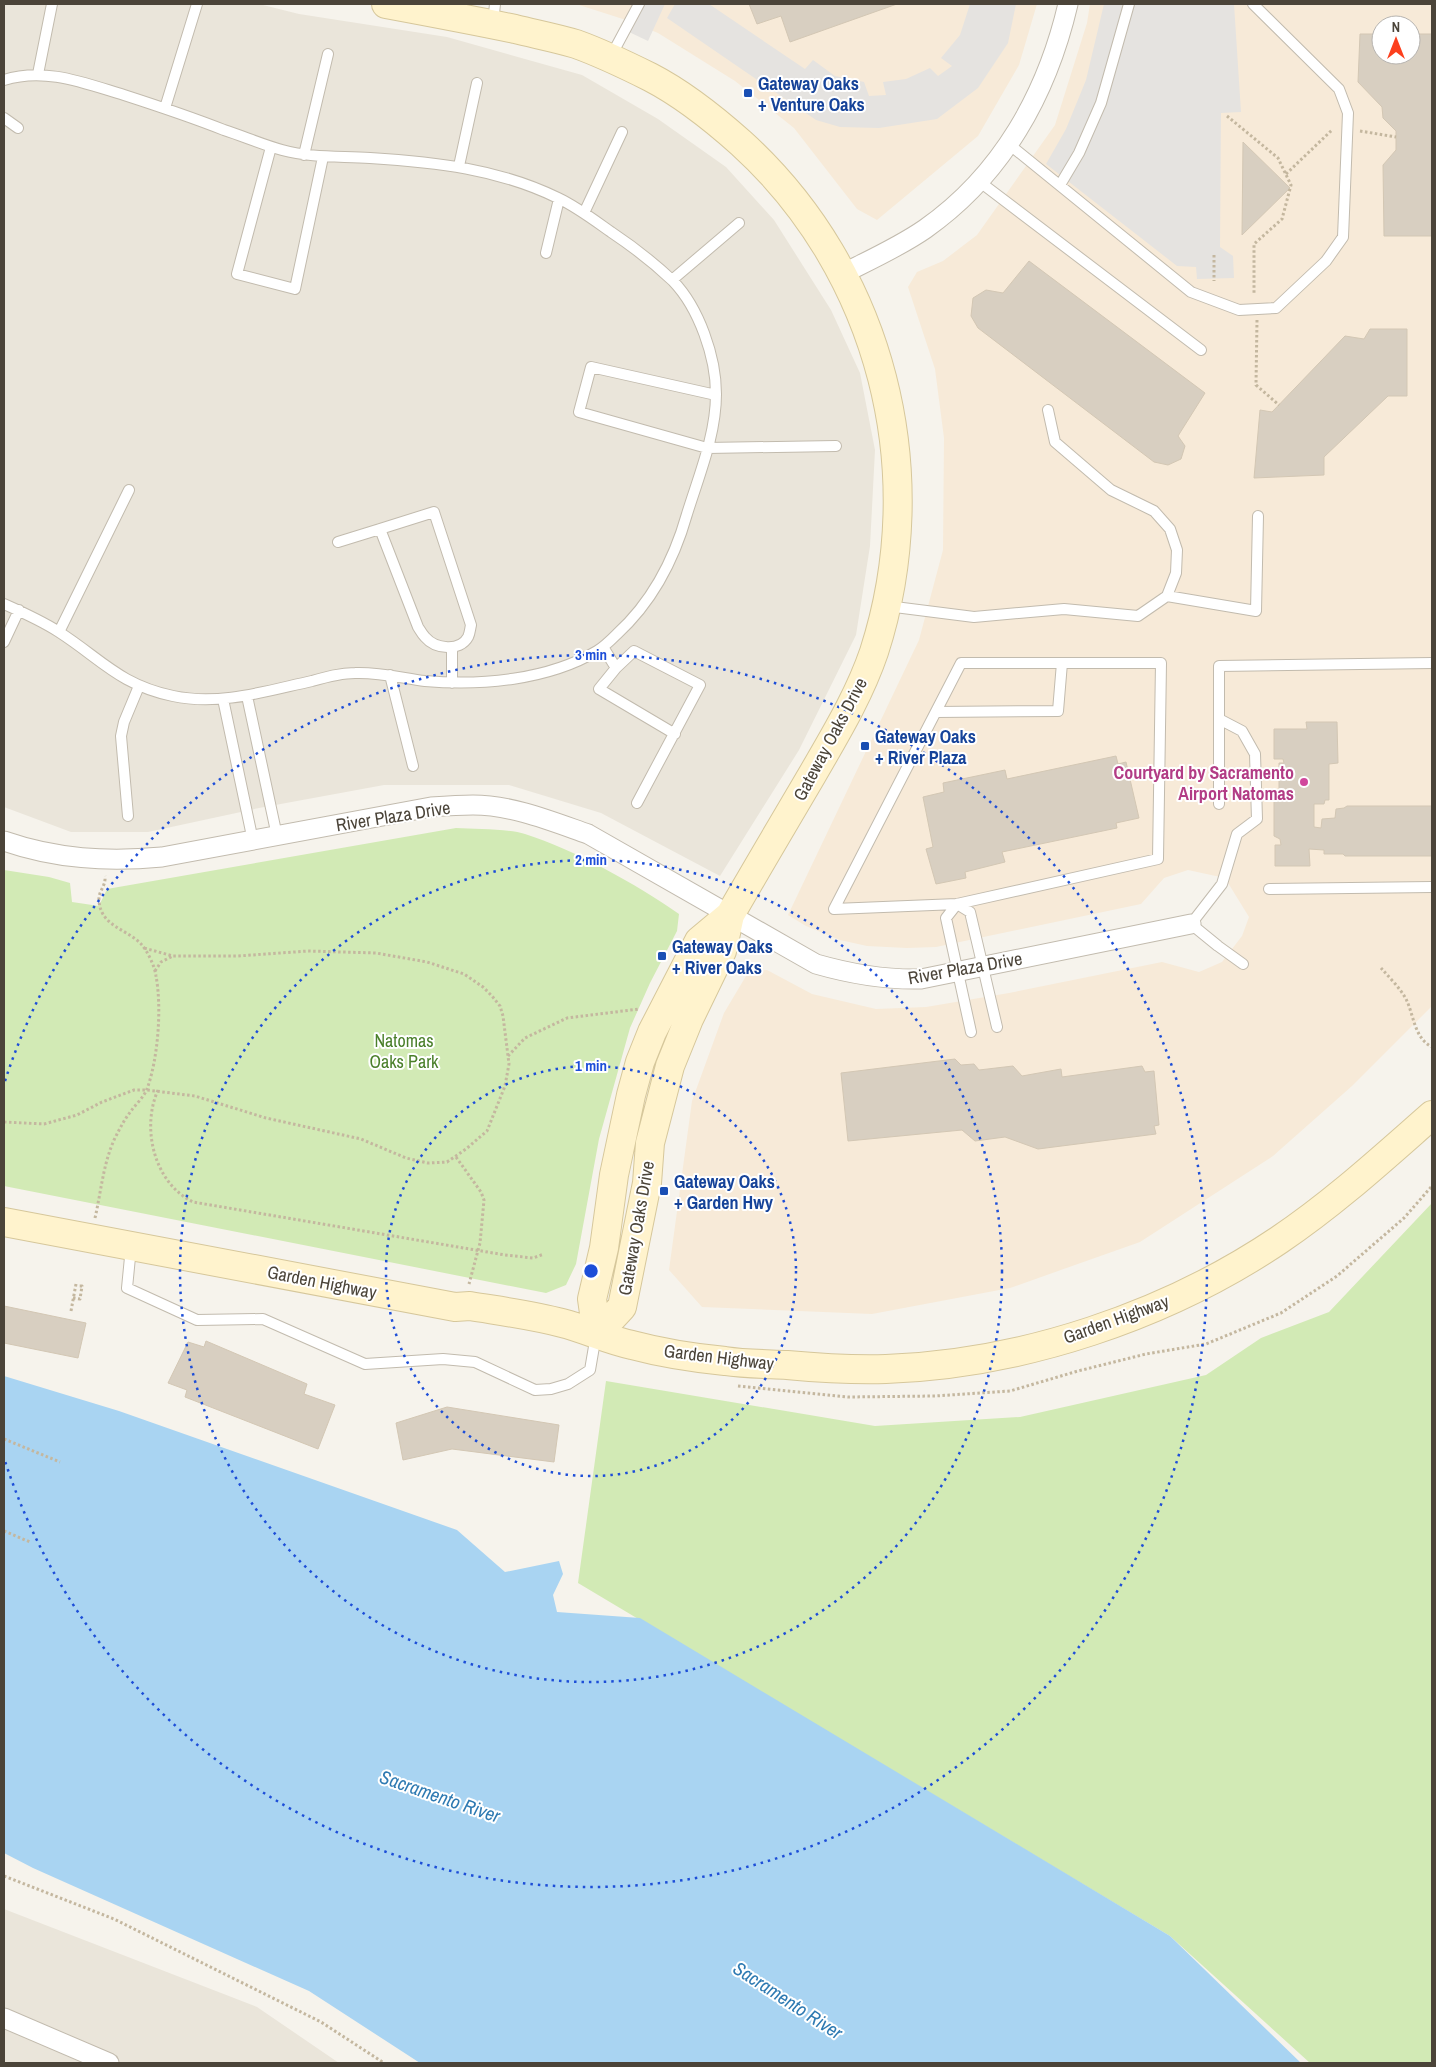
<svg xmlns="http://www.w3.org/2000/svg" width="1436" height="2067" font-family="'Archivo Narrow',sans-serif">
  <rect width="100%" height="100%" fill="#f6f3ec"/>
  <path fill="#eae5da" d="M4,4H259L299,14L447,37L582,75L658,119L726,167L774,220L831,310L860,373L875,450L870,546L856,635L799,750L720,876L601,813L509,785H384L259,808L148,832H71L4,807Z
    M4,1909L257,2007L339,2063H4Z"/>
  <path fill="#f7ead8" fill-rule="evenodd" d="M576,4H1037L1019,65L978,136L877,220L857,209L794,128L735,81L658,33L626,20Z
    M1090,4H1432V1006L1352,1086L1273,1156L1140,1242L1010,1288L872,1314L702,1307L669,1270L692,1101L724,1013L749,971L767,970L812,994L876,1009L926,1007L1009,993L1162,962L1199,972L1222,962L1242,936L1249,917L1225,878L1188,870L1164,878L1141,904L936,947L907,948L867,946L840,940L806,926L788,915L919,640L943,550L944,438L935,369L908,287L917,272L943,261L977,235L1055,125L1087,23ZM1381,25H1411V55H1381Z"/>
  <path fill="#d2eab5" d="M456,828C475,829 509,829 525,834C575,850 636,884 679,914L677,931L650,983L630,1028L599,1139L576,1264L566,1285L546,1293L4,1186V870L49,877L70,883L72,902L99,906L107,889Z
    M1432,1203V2063H1310L1170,1936L578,1583L606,1381L875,1426L1020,1417L1206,1375L1261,1338L1329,1312Z"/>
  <path fill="#e5e3e0" d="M638,4H665L648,41L629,32Z
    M675,4H709L805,69L813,60L835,76L864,82L869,96L886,95L883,82L906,79L930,68L938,76L952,66L941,58L960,35L970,4H1016L1008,43L978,88L937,119L879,128L840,127L816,120L667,18Z
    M1104,4H1234L1241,112L1221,113L1220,247L1233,256L1234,278L1197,279L1196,267L1177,266L1046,164L1066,129L1086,80Z"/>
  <path fill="#a9d4f2" d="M4,1376L119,1411L457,1530L505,1572L559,1561L563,1574L553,1595L557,1612L640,1618L1170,1936L1301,2063H420L309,1991L33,1868L4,1853Z"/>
  <path fill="#d8cfc1" stroke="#d3c7b4" d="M749,4H897L790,42L781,16L757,24Z
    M1360,34H1381V55H1411V34H1432V236H1384L1383,165L1396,150V131L1383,118L1382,107L1358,82Z
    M1243,142L1290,188L1242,235Z
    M1029,261L1205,393L1178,436L1185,446L1181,459L1168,465L1154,462L978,328L971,316L973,298L986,290L1003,293Z
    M1370,329H1407V396H1388L1324,457V475L1254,478L1260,410L1272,412L1345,336L1364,339Z
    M1306,722H1337L1338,763L1329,764V800H1325L1324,804H1314V827L1321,828L1322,819L1335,818L1336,809L1344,808L1347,806H1432V856H1345L1343,854H1324V850L1309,849L1310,866H1275V845H1281L1280,839L1274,836V800L1279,799V763H1284L1283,759H1274V729H1307Z
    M1116,756L1118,764L1126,762L1139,818L1116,823L1117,828L1002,852L1005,862L965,872L966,878L936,884L926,849L933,847L923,797L944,792L943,783L1005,770L1007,779Z
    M955,1059L961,1065L974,1064L979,1070L1013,1066L1022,1076L1061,1069L1062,1077L1142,1066L1145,1072L1154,1071L1159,1125L1154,1126L1156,1134L1038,1149L1005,1137L975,1141L962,1130L848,1141L841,1073Z
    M4,1306L86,1323L78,1358L4,1343Z
    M206,1341L307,1384L304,1394L335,1405L318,1449L185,1397L187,1390L168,1383L188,1342L204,1347Z
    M447,1407L559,1425L554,1462L452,1449L403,1460L396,1423Z"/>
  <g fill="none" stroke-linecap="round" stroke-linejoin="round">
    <defs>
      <path id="lane" d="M493,23L495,4
        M610,58L639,4
        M38,74L52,4
        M4,80C45,67 84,83 124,95C158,106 191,117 224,130C243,136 263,145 282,150C311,158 340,156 370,158C435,162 499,169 558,198C577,207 594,220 611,232C632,246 654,263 673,281C699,308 716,357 716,394C716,435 699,475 687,514C674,560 653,601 617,634C611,640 604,647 597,651C548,680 481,686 425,681C402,678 379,672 355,673C340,673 326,677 312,681C266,691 220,706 173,696C120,685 101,659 59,632C42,621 22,612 4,604
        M165,108L197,4
        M4,118L18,128
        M1010,145L1191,292L1239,310L1276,308L1326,261L1343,237L1348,113L1339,89L1253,4
        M271,147L237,274L295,289L323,157
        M304,155L328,54
        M459,166L477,83
        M980,182L1201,350
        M1060,185L1079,153L1101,103L1129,4
        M584,213L622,132
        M546,253L559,199
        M672,280L739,223
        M716,395L591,367L579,412L707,448L836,446
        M1048,410L1055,442L1111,490L1154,511L1170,529L1177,550L1176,573L1167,596L1256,611L1258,516
        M434,512L471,625C470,629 470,633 468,637C460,652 435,649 425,637C422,634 420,630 418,627L380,529Z
        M338,542L380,529
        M887,606L974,617L1064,609L1138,616L1167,596
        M59,632L129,490
        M4,642L19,610
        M603,647L616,668
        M961,663H1161L1158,859L957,904L834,909Z
        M390,675L413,766
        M452,683V647
        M247,696L277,836
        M223,699L253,841
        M936,712L1058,711L1062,663
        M1219,719V804
        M637,803L700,685L634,651L616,668L599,689L675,734
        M128,816L121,736L124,722L139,686
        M1269,889L1432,887
        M1243,964L1218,946L1191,924L1222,884L1237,834L1257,819L1255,754L1242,731L1219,719V666L1432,663
        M971,1032L946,918L957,904L970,912L997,1027
        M131,1247L127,1288L197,1320L263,1319L365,1364L443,1359L475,1362L535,1390L551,1389L568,1384L590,1370L596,1335"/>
      <path id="street" d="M842,274C870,260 899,247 925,229C1002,175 1047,94 1068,4
        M4,841C56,859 107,862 162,857L431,807C445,806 459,805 473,805C512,805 551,821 588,834L816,964C851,974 884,980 921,979L1191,924
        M4,2018L109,2063"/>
      <path id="secondary" d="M386,4C429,12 472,20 515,29C535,34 556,38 576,44C601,53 626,65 650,77C683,94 713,118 741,143C882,271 932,472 874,652C859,696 835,735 812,775C785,821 757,868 730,915L722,951L689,1019L670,1066L650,1143L647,1183L622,1307L597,1334
        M4,1222L455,1307L470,1306C500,1311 532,1315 562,1323C586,1329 608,1340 632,1345C662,1353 694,1358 725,1361C745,1364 766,1364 787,1365C820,1368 853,1370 886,1369C1023,1364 1166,1316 1279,1240C1334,1203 1383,1158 1432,1115
        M597,1334L592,1299L604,1248L614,1175L631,1095L640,1062L652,1032L699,941L730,915"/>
    </defs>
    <use href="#lane" stroke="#c2bbae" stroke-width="12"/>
    <use href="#street" stroke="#c2bbae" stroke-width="21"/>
    <use href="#secondary" stroke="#d6c79b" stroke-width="30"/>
    <path stroke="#c4b79f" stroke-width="3" stroke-dasharray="2.5 2.5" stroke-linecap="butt" d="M1227,116L1278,158L1291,185L1282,219L1254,244V294
      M1360,131L1396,137
      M1286,174L1332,130
      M1214,255V281
      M1257,320L1256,385L1279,405
      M1381,968C1389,977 1400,988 1406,999C1414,1015 1414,1038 1432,1047
      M155,971L161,962L173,956
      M508,1056L525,1038L567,1018L639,1009
      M158,1090C141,1128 154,1183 193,1202L505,1255L533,1258L544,1254
      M4,1122L44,1124L77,1115L102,1102L134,1090H147L195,1096L266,1118L361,1139L406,1158L428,1163L447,1162L466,1149L487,1131L505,1086L509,1064L503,1016L500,1006L492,996L483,987L464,974L427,962L376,953L308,951L238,956H173L144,948
      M456,1157L481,1192L484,1200L480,1243L469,1284
      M95,1218C101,1192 103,1165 114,1140C119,1130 124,1120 131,1111C136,1104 144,1097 147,1089C158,1059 162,1008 156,976C155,967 148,952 142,945C128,929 101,927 99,901C98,891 106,887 105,876
      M73,1298L80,1299L82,1286H79
      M71,1311L76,1284
      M738,1386L848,1397L935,1396L1010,1391L1078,1371L1146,1354L1206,1344L1281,1313L1337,1276L1404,1218L1432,1186
      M4,1439L60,1462
      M4,1531L30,1542
      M4,1876L114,1919L321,2022L384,2063"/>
    <use href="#lane" stroke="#fff" stroke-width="10"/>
    <use href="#street" stroke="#fff" stroke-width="19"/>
    <use href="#secondary" stroke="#fff3cd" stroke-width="28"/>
  </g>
  <g fill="none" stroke="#1d4ed8" stroke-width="2.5" stroke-dasharray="2.5 5">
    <circle cx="591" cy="1271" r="205"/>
    <circle cx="591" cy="1271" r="411"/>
    <path d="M5 1081A616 616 0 1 1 5 1461"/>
  </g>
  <g fill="#1a4fb4" stroke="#fff" stroke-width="2">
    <rect x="743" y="88" width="10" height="10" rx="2.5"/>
    <rect x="860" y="741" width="10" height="10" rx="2.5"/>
    <rect x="657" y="951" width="10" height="10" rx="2.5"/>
    <rect x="659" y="1186" width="10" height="10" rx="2.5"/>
  </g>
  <circle fill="#d1479c" stroke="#fff" stroke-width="2" cx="1304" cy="782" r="5"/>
  <g text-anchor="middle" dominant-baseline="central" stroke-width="4" stroke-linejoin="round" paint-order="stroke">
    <g font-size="18" font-weight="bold" fill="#164399" stroke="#fff" text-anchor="start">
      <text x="758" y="83">Gateway Oaks<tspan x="758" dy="21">+ Venture Oaks</tspan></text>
      <text x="875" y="736">Gateway Oaks<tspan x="875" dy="21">+ River Plaza</tspan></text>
      <text x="672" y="946">Gateway Oaks<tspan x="672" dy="21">+ River Oaks</tspan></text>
      <text x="674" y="1181">Gateway Oaks<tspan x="674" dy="21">+ Garden Hwy</tspan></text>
    </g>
    <g font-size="18" fill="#4b4439" stroke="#fff">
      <text transform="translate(830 739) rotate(-62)">Gateway Oaks Drive</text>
      <text transform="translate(393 816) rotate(-9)">River Plaza Drive</text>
      <text transform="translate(965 968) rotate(-10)">River Plaza Drive</text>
      <text transform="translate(636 1228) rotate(-80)">Gateway Oaks Drive</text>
      <text transform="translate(322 1282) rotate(11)">Garden Highway</text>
      <text transform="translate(1116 1319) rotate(-20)">Garden Highway</text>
      <text transform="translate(719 1357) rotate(7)">Garden Highway</text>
    </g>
    <g font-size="18" font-weight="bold" fill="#b23c85" stroke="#fff" text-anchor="end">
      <text x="1294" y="772">Courtyard by Sacramento<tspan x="1294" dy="21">Airport Natomas</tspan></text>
    </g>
    <g font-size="18" fill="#4a7f2a" stroke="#fff">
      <text x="404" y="1040">Natomas<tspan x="404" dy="21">Oaks Park</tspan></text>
    </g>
    <g font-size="19" font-style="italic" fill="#2e7ab2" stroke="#fff">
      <text transform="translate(440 1796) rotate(19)">Sacramento River</text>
      <text transform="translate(788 2000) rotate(33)">Sacramento River</text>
    </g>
  </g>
  <circle cx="591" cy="1271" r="8" fill="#1d4ed8" stroke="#fff" stroke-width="2.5"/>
  <g font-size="15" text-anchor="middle" font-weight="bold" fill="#1d4ed8" stroke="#fff" stroke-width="4" stroke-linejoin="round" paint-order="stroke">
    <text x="591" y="660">3 min</text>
    <text x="591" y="865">2 min</text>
    <text x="591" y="1071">1 min</text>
  </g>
  <rect width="1436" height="2067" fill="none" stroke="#4b4439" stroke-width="10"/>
  <g transform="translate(1396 40)"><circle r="24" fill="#ffffff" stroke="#b7b4b0"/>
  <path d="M0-4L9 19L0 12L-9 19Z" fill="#fc3f1d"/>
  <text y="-8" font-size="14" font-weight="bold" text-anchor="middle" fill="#4b4439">N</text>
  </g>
</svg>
